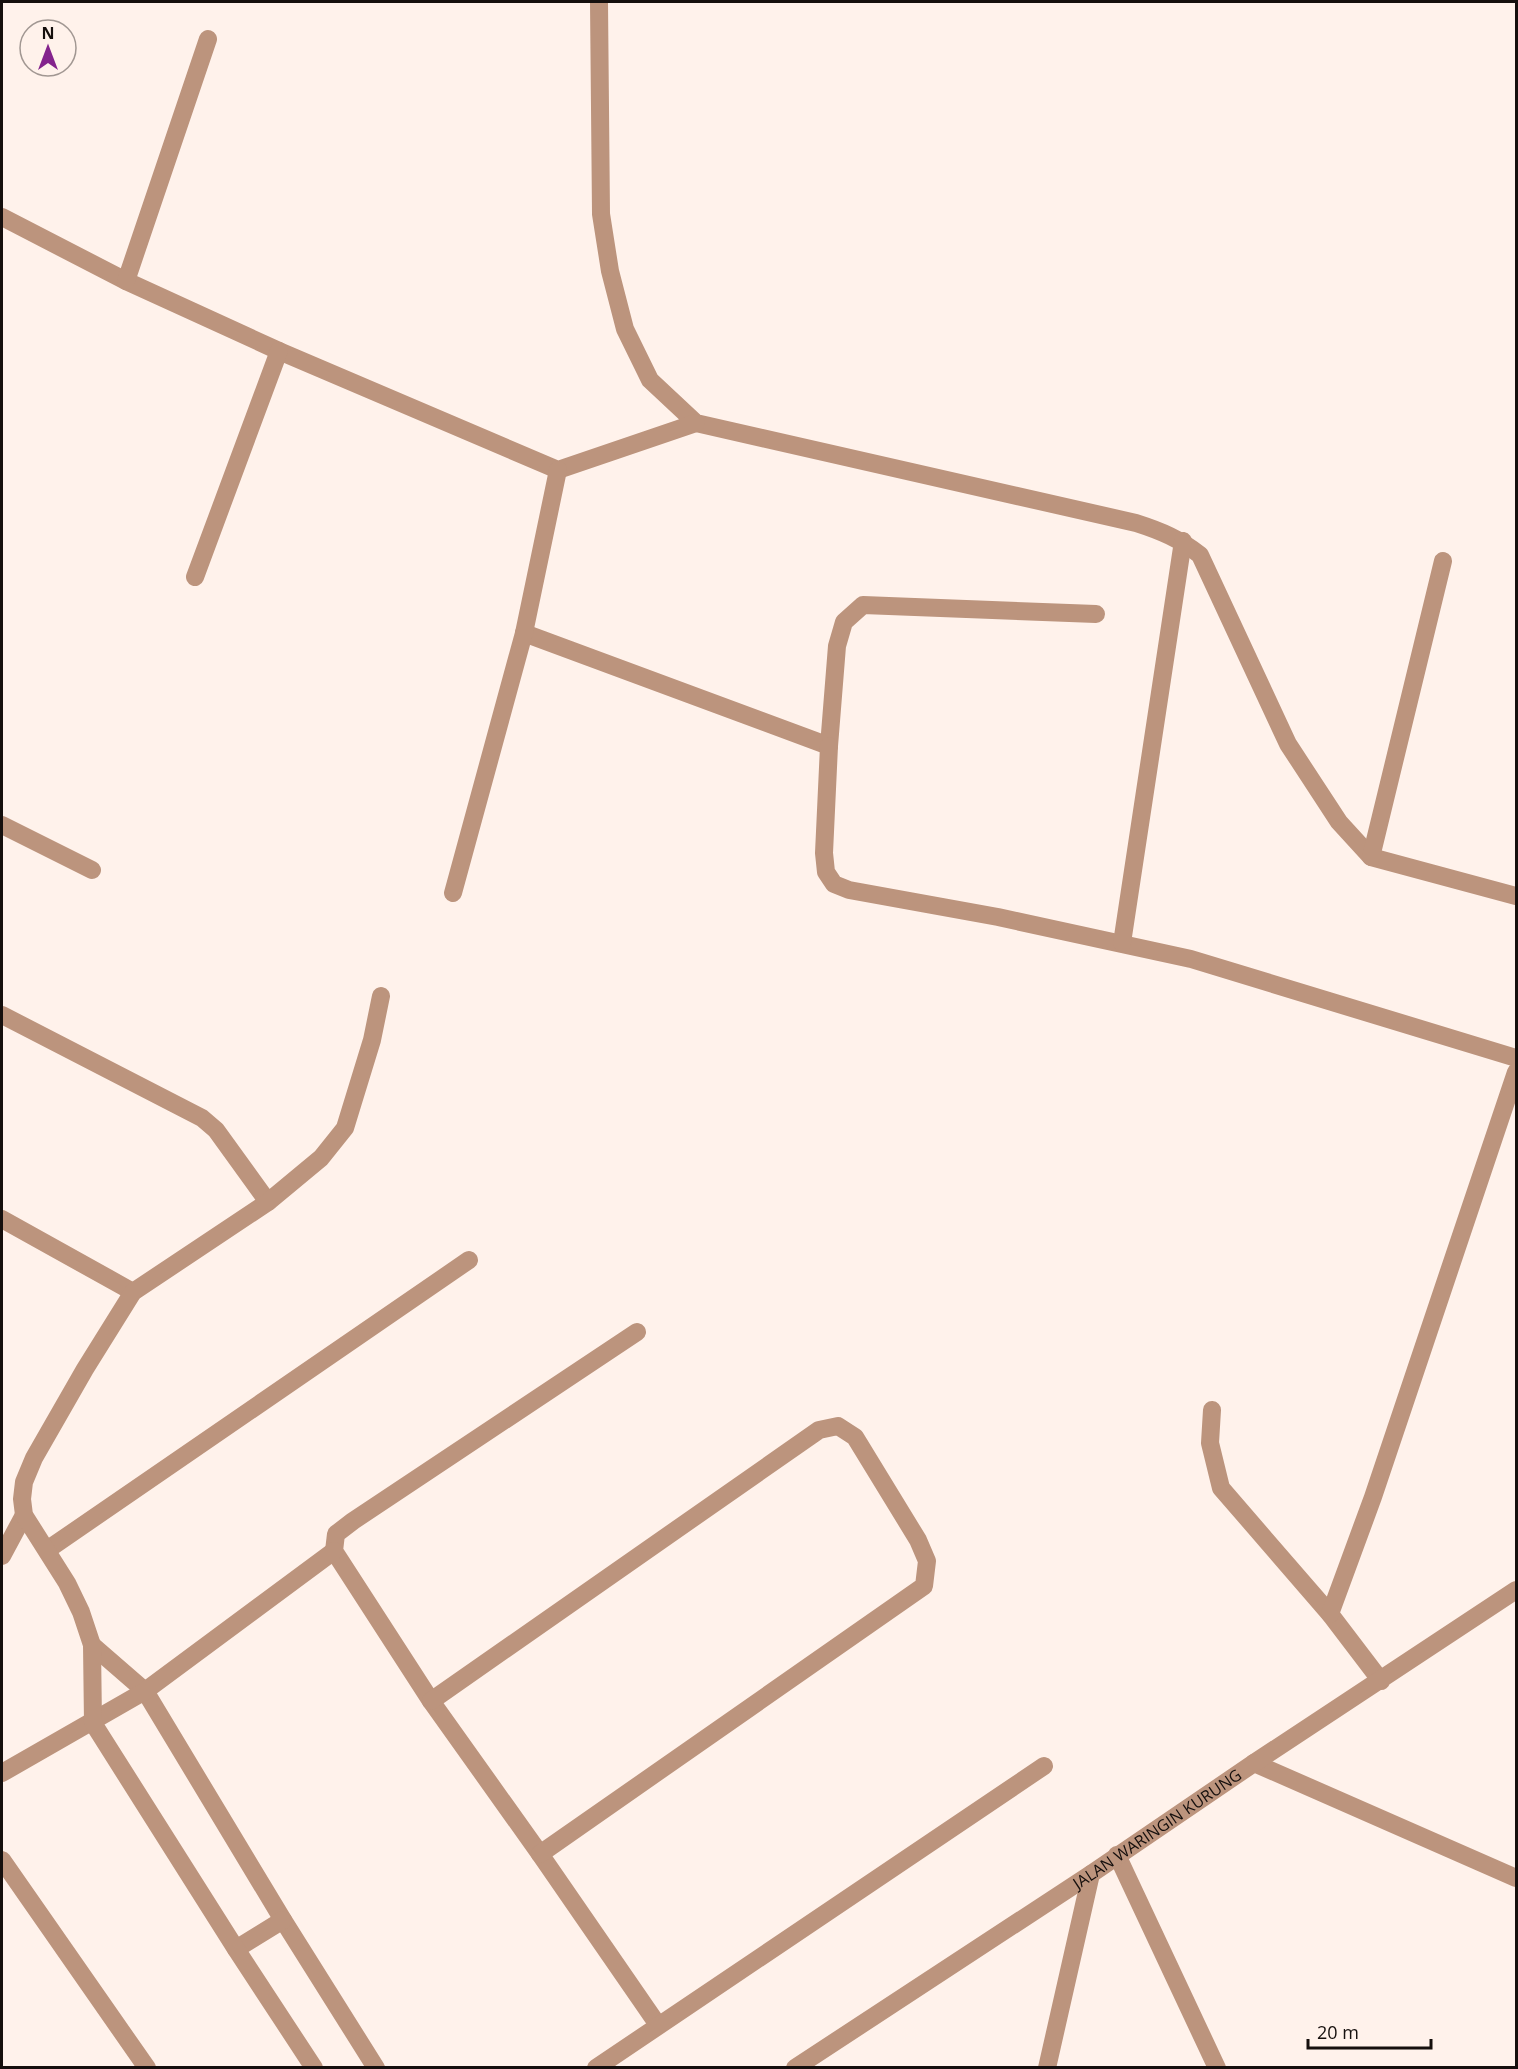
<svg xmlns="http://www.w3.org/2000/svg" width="1518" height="2069" font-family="'Open Sans',sans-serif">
  <rect width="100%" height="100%" fill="#fff2eb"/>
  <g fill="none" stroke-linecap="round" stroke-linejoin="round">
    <g stroke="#bc947d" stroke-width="18">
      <path d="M599,2L601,214L610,271L625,329L650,380L696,423L1136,523C1161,531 1180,539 1200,555L1288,744L1339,822L1371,857L1516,896"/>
      <path d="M2,217L126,281L279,351L558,470L696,423"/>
      <path d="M126,281L208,39"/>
      <path d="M195,577L279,351"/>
      <path d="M524,633L829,746L837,646L844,622L863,605L1096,614"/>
      <path d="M829,746L824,853L826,872L834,884L849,890L998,917L1191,959L1516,1058"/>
      <path d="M2,825L92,870"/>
      <path d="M1371,857L1443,561"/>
      <path d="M453,893L524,633L558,470"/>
      <path d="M1122,943L1183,541"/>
      <path d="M2,1015L202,1118L216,1130L268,1202"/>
      <path d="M2,1219L133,1292"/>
      <path d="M637,1332L353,1521L336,1534L334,1551L431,1701L540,1854L658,2025"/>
      <path d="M1212,1410L1210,1443L1221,1488L1330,1614L1381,1681"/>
      <path d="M47,1550L469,1260"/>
      <path d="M2,1556L24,1515"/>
      <path d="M1330,1614L1373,1497L1516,1072"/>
      <path d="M92,1645L145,1691L283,1920L376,2068"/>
      <path d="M431,1701L819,1430L838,1426L855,1437L918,1540L927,1561L924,1586L540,1854"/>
      <path d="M1254,1763L1516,1878"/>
      <path d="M2,1773L145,1691L334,1551"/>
      <path d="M1117,1855L1217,2068"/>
      <path d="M2,1860L147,2068"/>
      <path d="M236,1949L283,1920"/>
      <path d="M314,2068L236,1949L93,1723L92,1645L81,1612L67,1583L24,1515L22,1499L24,1482L34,1458L85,1369L133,1292L268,1202L321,1158L345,1128L372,1040L381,996"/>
      <path d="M596,2068L1044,1766"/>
      <path id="s1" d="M795,2068L1091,1874L1254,1763L1516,1590"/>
      <path d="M1047,2068L1091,1874"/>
    </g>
  </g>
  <g text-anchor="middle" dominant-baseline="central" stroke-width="6" stroke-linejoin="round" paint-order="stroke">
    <g font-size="16" fill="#150f0d" stroke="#fff2eb">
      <text stroke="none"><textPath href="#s1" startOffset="434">JALAN WARINGIN KURUNG</textPath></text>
    </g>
  </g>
  <rect width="1518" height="2069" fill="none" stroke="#150f0d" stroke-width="6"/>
  <g transform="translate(48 48)"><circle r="28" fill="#fff2eb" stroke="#a19792" stroke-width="1.5"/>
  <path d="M0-4.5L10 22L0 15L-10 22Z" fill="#84238d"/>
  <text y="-9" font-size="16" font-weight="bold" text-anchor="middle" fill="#150f0d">N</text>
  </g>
  <path d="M1308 2039v9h123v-9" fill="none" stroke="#150f0d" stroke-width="3"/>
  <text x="1317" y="2039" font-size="18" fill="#150f0d" stroke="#fff2eb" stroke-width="4.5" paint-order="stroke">20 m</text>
</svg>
